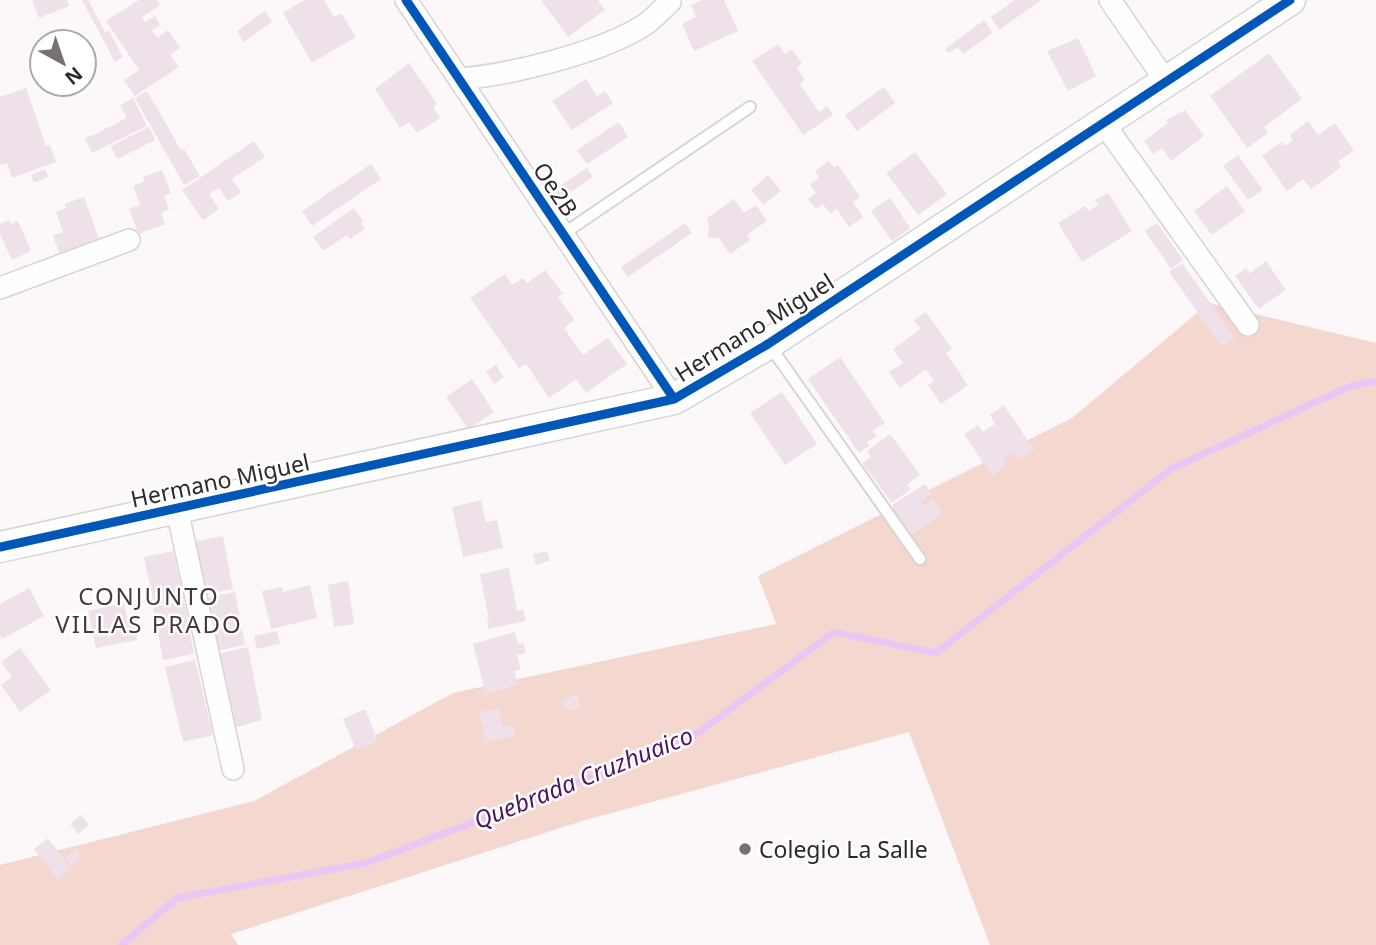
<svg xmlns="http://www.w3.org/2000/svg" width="1376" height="945" font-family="'Noto Sans',sans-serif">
  <rect width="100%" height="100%" fill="#fcf7f8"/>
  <path fill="#f4d7ce" d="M1209,303L1376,343V945H990L909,732L582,821L231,934L238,945H0V865L254,801L453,693L776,624L758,576L1072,418Z"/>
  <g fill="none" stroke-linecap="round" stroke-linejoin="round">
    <path stroke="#e8c7f4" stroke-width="7" d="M122,945L177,898L366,863L687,741L834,632L936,653L1171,469L1348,387L1376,381"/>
  </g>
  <path fill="#efe1ea" d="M32,0H67L69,6L39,18Z
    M82,0H88L105,32L109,31L123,57L115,62Z
    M139,0H157L160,5L142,17L145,22L155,16L160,25L152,30L157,38L168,30L180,48L170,55L179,67L135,96L124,80L139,70L106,21Z
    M304,0H324L334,17L341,13L356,37L312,63L283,13Z
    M541,0H598L605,10L568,37Z
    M702,0H724L738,31L694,51L682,24L696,17L691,5Z
    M1015,0H1041L999,30L991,17Z
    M265,11L272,22L244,42L237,31Z
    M984,20L993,33L963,54L958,47L948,53L945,49Z
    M1078,38L1096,76L1068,91L1047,51Z
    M778,44L785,54L792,49L802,64L797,68L805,80L800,84L819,112L827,106L833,115L803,135L752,61Z
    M1269,53L1302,99L1264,127L1268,133L1247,148L1210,96Z
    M409,63L437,104L433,106L440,118L417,133L409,122L400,128L375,89Z
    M586,79L597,96L605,91L613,103L572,130L552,101Z
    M884,87L895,103L857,131L845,115Z
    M26,88L46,146L50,145L56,162L12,178L7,163L0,165V97Z
    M147,91L181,150L184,149L200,176L184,185L135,98Z
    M133,98L147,126L92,153L85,139L127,118L120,105Z
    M1185,110L1204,136L1171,161L1162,148L1153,154L1144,141L1168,123L1166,120Z
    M1308,121L1318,135L1335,123L1354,150L1338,162L1341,167L1311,189L1303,179L1287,191L1262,156L1281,142L1285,146L1293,140L1290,135Z
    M619,122L628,137L587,164L577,150Z
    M149,127L155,140L117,159L111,146Z
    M254,141L265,157L232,179L241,192L228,201L219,188L209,194L219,209L203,220L182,190Z
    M915,152L947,194L918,215L886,173Z
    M1238,155L1263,190L1248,200L1223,166Z
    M829,161L834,168L838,165L860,197L853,202L863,217L849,227L837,209L830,214L823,204L816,209L808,199L816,193L810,184L819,178L815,171Z
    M371,164L381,179L312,226L302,211Z
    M587,168L593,177L559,200L553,191Z
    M45,169L48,177L34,183L31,175Z
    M162,170L171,193L164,196L169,209L161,213L165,224L139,234L129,209L140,205L133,186L145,181L143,177Z
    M768,175L781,191L764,205L751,190Z
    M1227,186L1245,211L1212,235L1194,211Z
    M1108,193L1132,231L1082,262L1058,223L1085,206L1089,211L1098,205L1095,200Z
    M84,197L101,245L62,260L53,236L63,232L56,212L66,208L65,204Z
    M890,198L910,228L892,241L871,211Z
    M734,199L744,213L756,205L767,221L747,235L750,240L730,254L719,238L708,237L709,225L707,218Z
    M354,208L363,221L361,223L365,229L350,239L347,235L323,251L313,237Z
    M9,220L11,224L18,221L31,251L12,260L0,234V224Z
    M685,223L692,233L628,277L621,267Z
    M1157,223L1183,260L1171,269L1145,231Z
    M1266,261L1286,290L1259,309L1235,276L1246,268L1250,273Z
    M1182,263L1235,338L1222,347L1169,272Z
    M545,270L563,294L558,297L574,320L564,328L583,355L608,338L627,364L586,393L576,379L549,398L526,364L519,368L470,298L505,274L512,285L523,278L527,283Z
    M926,312L952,349L946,353L968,385L941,404L928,385L934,381L926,369L900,388L889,372L903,363L893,349L921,329L914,320Z
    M840,357L885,423L873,430L877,436L867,442L869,446L859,453L808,379Z
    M496,365L504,377L494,384L486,371Z
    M472,379L494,412L468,429L446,397Z
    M782,392L817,444L785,465L750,413Z
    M1004,405L1034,450L1019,460L1014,453L1003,460L1007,466L992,476L964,434L978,425L983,432L995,424L990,415Z
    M890,434L920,475L907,485L911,489L892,503L862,463L871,457L867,451Z
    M925,484L932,494L921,501L922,506L933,499L943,514L911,535L892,505Z
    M481,500L486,522L497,520L503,548L463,557L452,507Z
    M223,536L233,589L202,595L192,542Z
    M173,551L184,599L154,605L144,557Z
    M547,551L550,561L536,565L533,554Z
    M509,568L517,611L523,609L526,621L488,629L487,620H489L480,574Z
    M348,581L354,624L334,627L328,585Z
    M310,585L317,618L271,629L262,591L282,587L283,592Z
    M29,588L44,616L2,639L0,635V604Z
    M235,592L245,645L215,651L204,598Z
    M184,601L194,654L163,660L153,607Z
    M124,603L127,617H133L137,640L96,648L88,611Z
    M277,631L280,644L257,649L254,636Z
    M515,632L518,644L523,643L526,653L517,655L521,669L514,671L518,685L486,694L473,644Z
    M248,647L262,720L234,728L217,654Z
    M20,648L51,690L20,712L1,685L12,677L1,662Z
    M195,660L213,735L183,742L165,667Z
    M577,695L581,708L570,711V708L564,709L562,700Z
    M499,708L503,727L513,724L515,736L486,742L479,712Z
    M365,709L378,741L356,750L343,719Z
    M81,815L89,825L78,834L70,824Z
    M48,838L72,869L58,880L34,849Z
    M76,849L82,856L71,865L65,857Z"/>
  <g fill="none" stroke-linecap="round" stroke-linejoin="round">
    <defs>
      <path id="lane" d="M563,234L750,107
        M770,346L920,559"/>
      <path id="street" d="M406,0L674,399
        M1110,0L1167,83
        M459,79C510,75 604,52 646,24C654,18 662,9 670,2
        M1104,124L1248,325
        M0,288L129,240
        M177,509L233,769"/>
      <path id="secondary" d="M0,547L674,399L768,344L1290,0"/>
    </defs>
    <use href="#lane" stroke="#d8d3d4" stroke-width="14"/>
    <use href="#street" stroke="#d8d3d4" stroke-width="24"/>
    <use href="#secondary" stroke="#d8d3d4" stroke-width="33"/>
    <use href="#lane" stroke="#fffefe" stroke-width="10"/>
    <use href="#street" stroke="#fffefe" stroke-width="21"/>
    <use href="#secondary" stroke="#fffefe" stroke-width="30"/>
    <defs>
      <path id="cycleway" d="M406,0L674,399
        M0,547L674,399L768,344L1290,0"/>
    </defs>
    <use href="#cycleway" stroke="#fff" stroke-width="13"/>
    <use href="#cycleway" stroke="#0057b8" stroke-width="9"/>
  </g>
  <circle fill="#767072" stroke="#fff" stroke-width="2.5" cx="745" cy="849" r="7"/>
  <g text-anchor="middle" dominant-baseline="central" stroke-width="5" stroke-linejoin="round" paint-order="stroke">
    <g font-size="23" fill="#2e282a" stroke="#fff">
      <text transform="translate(556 189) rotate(56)">Oe2B</text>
      <text transform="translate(754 327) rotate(-32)">Hermano Miguel</text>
      <text transform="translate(220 480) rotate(-12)">Hermano Miguel</text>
    </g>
    <g font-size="23" fill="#2e282a" stroke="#fff" text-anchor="start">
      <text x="759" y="849">Colegio La Salle</text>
    </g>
    <g font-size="24" letter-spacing="2" fill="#47393d" stroke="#fff">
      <text x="149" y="595">CONJUNTO<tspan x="149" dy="28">VILLAS PRADO</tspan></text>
    </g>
    <g font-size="24" font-style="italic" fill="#4d1560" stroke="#fff">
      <text transform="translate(583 777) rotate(-22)">Quebrada Cruzhuaico</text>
    </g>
  </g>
  <g transform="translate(63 63) rotate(140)"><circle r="33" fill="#ffffff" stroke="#aba9aa" stroke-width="2"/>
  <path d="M0-5L12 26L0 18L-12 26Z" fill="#767072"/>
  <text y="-10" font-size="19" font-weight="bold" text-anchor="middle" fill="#2e282a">N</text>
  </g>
</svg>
